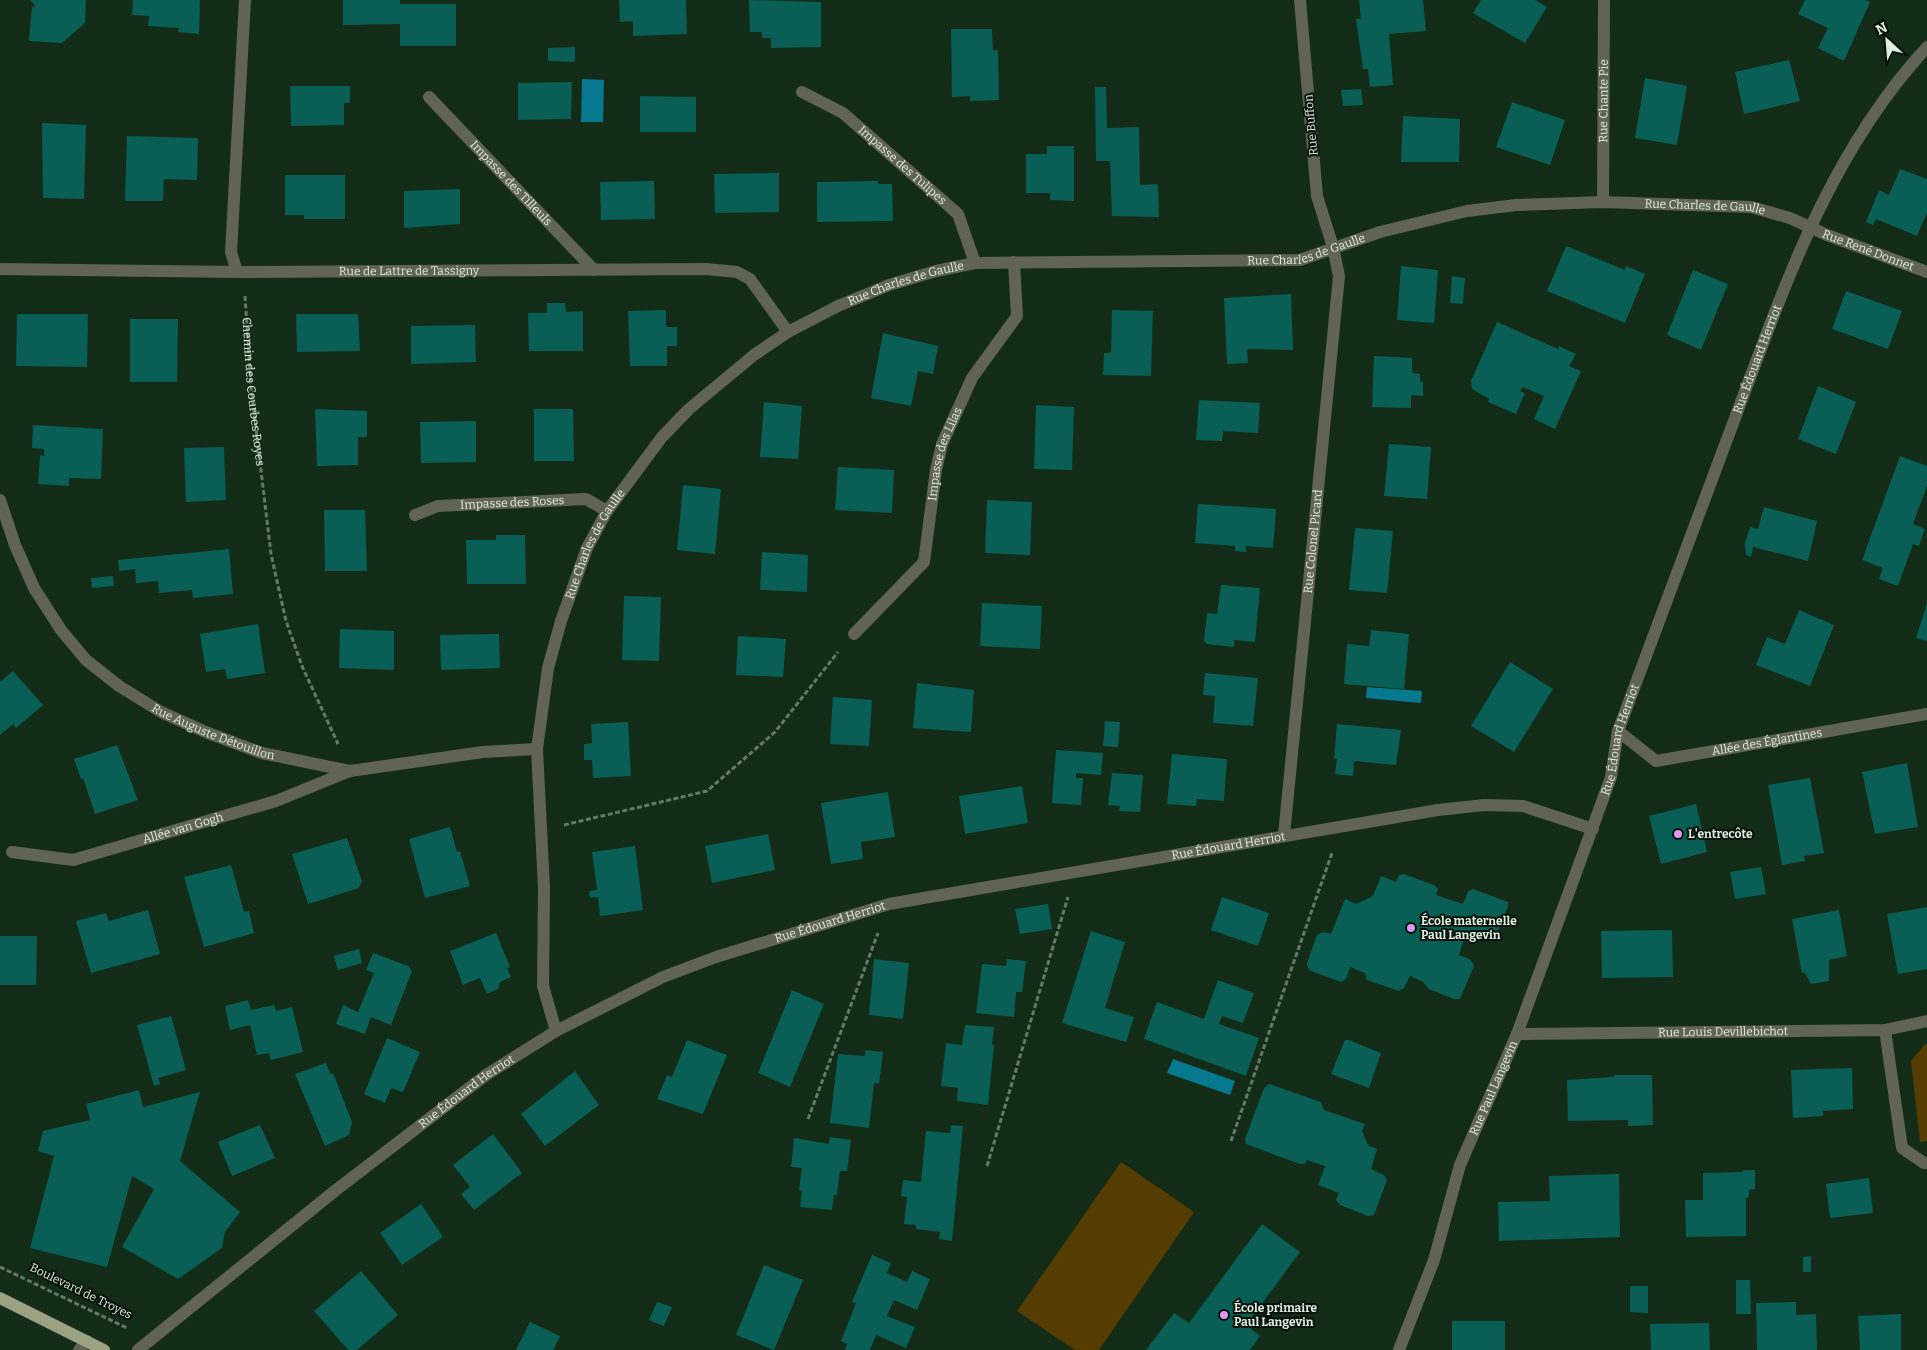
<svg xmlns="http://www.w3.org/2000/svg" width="1927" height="1350" font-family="Bitter,serif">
  <rect width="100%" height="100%" fill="#122c18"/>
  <path fill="#553c00" d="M1925,1044H1927V1141L1920,1142L1911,1061Z
    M1121,1162L1194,1212L1099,1350H1075L1017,1311Z"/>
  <path fill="#07798f" d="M582,79L604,80L603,122H581Z
    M1367,687L1422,691L1421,703L1366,698Z
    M1173,1059L1235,1081L1230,1095L1167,1073Z"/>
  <path fill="#095e55" d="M30,0H86L85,23L62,43L29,41L32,7L36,6Z
    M133,0H200L199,34L178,32L179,28L148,26L149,16L132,15Z
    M343,0H400V4H456V46H400V24L343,25Z
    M619,0H686L687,34L633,36V21L620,22Z
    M749,0L821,2V47L771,48V38H762V32H750Z
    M1359,0H1423L1426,31L1389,34L1393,85L1370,87L1368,69H1363L1356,19H1361Z
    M1481,0H1535L1547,7L1525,43L1473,13Z
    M1805,0H1865L1870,2L1844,61L1818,48L1828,28L1798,14Z
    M951,29H992L993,50H998L999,100L970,101V96L952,97Z
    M575,47V62L548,61V48Z
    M1789,60L1800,101L1744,114L1735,72Z
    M1645,78L1687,86L1677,145L1635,138Z
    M572,82L571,119L518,120V83Z
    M290,86H350V103H344V125L291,126Z
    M1095,87H1106L1107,128L1139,127L1140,185L1158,184L1159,217L1112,216L1110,161H1096Z
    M1361,89L1363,105L1343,106L1341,90Z
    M640,96L696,97V132H640Z
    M1512,102L1565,120L1550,165L1496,147Z
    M1403,116L1460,119L1459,162H1401Z
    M42,123L86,125L84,199L43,198Z
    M127,136L198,138L197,180L164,179L163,201H125Z
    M1047,146H1074V201L1050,200V193H1026V154H1047Z
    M1900,169L1927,179V213L1917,236L1876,219L1873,225L1866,222L1879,190L1889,195Z
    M779,173V212L715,213L714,174Z
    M285,175H345V219H304V215H285Z
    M654,181L655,219L601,220L600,182Z
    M878,181V184H892L893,221L817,222V182Z
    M460,189V224L404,228V191Z
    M1566,246L1625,270L1626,266L1645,274L1625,323L1547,291Z
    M1401,266L1438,270L1434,323L1397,320Z
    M1693,270L1728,284L1701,350L1667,335Z
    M1452,276L1465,278L1463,304L1450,303Z
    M1846,291L1902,311L1888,349L1832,329Z
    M1291,294L1293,350L1247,349L1248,363L1227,364L1224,298Z
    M547,303H565L566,312L583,311V351H529L528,313H547Z
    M666,310V327H677V346H667V366H630L628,311Z
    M1112,310L1153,311L1151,376L1103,375L1104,353H1111Z
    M17,314H88L87,367L16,366Z
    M296,314H358L360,351L297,352Z
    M130,319H178L177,382H130Z
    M1497,322L1558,349L1559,346L1576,354L1569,366L1581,371L1555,429L1534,419L1544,396L1522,387L1520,391L1525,393L1516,414L1488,402L1489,399L1472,389L1471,381Z
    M475,325L476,362L411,364V326Z
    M883,333L938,346L933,374L918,371L911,406L871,398Z
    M1374,356L1412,358V373L1420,374V381L1423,382V396L1411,395V408L1372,407Z
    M1818,386L1856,402L1836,454L1798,439Z
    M1199,400L1260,403L1258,433L1223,431L1222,441L1196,440Z
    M764,402L802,406L798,459L760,457Z
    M1036,405L1074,407L1072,470L1034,469Z
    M315,409L367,411V437H358V465L317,466Z
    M534,409H573L574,461H534Z
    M476,421V462L421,463L420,422Z
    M33,425L103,429L101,479L69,478V486L38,484L40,455L44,456V449L32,448Z
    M1389,444L1431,447L1427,499L1384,496Z
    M224,447L226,500L186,502L184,448Z
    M1900,456L1927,466V486L1913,524L1925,529L1919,546L1913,544L1898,586L1879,579L1883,568L1862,560Z
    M838,467L894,470L892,513L835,510Z
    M683,485L721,489L715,554L677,550Z
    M987,500L1032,502L1030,555L985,553Z
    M1198,504L1276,509L1273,548L1246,546V552L1235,551V546L1195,543Z
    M1764,507L1817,521L1808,561L1753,547L1751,557L1746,555L1745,543L1750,527L1758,529Z
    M324,510H365L367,571H325Z
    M1355,528L1393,531L1387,593L1349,590Z
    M496,535H525L526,584H467L466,540H496Z
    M229,549L233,594L193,598L192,590L159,593L158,581L136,583L135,569L119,571L118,560Z
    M762,552L808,555L807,592L760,590Z
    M113,576L114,586L92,588L91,578Z
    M1221,585L1260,588L1255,642L1234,640V647L1207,644L1204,641L1207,613L1217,614Z
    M624,596L661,597L659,661L622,660Z
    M982,603L1042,606L1040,649L980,646Z
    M1927,603V641L1916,638Z
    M1799,610L1834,625L1810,686L1756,665L1767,637L1785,644Z
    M258,624L265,673L227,679L225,669L206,672L200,634Z
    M340,629L394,631V670L339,668Z
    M1371,630L1409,634L1404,689L1344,684L1347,644L1369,646Z
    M499,634L500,668L441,670L440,635Z
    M738,636L786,639L783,677L736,675Z
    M1510,662L1553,689L1514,752L1471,726Z
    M13,671L43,705L16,728L13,724L0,735V682Z
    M1205,673L1258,678L1253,726L1213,723L1215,696L1203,695Z
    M917,683L974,690L971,732L913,728Z
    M833,697L872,700L869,746L830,744Z
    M1105,721L1120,722L1118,747L1103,746Z
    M628,722L631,776L593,778L592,760H584V744L592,743L591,724Z
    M1337,724L1401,730L1396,765L1354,761L1353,776L1335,774L1337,759H1334Z
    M117,745L138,800L95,814L83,778L81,779L74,759Z
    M1056,750L1103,753L1101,775L1076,773V778H1083L1081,805L1052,803Z
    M1172,754L1227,759L1224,801L1197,799L1196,806L1167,804Z
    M1907,763L1918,827L1875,834L1862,772Z
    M1112,773L1143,775L1140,812L1119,811L1120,806L1108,805Z
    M1810,778L1824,853L1804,856L1805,861L1782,865L1768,785Z
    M1022,786L1028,823L965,834L959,796Z
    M888,792L895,837L861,842L863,859L831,864L821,803Z
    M1696,804L1707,852L1661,864L1649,816Z
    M450,827L457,852L460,851L470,886L425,898L409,839Z
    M768,834L775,870L712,883L705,846Z
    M347,838L362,881L359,888L308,904L292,854Z
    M635,846L643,910L600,916L598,897L590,898L589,891L597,890L592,852Z
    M231,865L244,912L249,911L254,933L204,947L184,877Z
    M1761,867L1766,894L1735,899L1730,872Z
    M1404,874L1434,885L1438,889L1436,895L1463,904L1468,891L1473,889L1508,902V906L1496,936L1491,938L1467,930L1459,955L1471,960L1474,966L1460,999H1454L1429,989L1423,982L1410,976L1404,988L1399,991L1367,980L1365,973L1350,967L1346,979L1341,982L1311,971L1308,968L1307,963L1317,935L1323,932L1331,934L1345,899L1356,904L1373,896L1381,876L1396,882L1399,875Z
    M1222,897L1269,913L1258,946L1211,930Z
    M1048,904L1052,929L1020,934L1015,909Z
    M1927,907V969L1898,974L1887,914Z
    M148,910L160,954L91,973L76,921L106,913L109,921Z
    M1839,910L1847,956L1829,960V981L1811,984L1805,973H1802L1792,919Z
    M1672,930L1673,977L1602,978L1601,931Z
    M1091,931L1125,942L1105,1008L1134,1017L1126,1042L1062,1023Z
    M496,933L510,967L507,968L511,977L500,982L498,989L487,994L480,978L463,985L450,951Z
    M0,936H37L36,985H0Z
    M359,949L362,963L338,970L334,956Z
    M373,953L408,966L412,971L391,1025L371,1017L365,1034L336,1024L343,1005L358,1012L374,973L366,970Z
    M874,959L909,963L903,1019L869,1015Z
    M1007,959L1026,961L1022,992H1016L1014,1017L976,1013L982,964L1006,966Z
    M1218,980L1254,993L1243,1023L1222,1016L1219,1024L1259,1038L1246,1076L1144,1039L1157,1002L1204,1019Z
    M792,990L824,1004L790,1087L758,1073Z
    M248,1000L251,1010L274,1005L276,1011L292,1007L303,1052L271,1060L269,1053L257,1055L250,1025L230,1030L225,1006Z
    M171,1016L186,1070L158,1078L160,1084L154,1086L137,1025Z
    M965,1025L994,1027L992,1044L994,1045L988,1105L957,1101L958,1088L941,1086L946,1043L962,1045Z
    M387,1038L420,1052L403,1092L391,1088L385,1103L364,1094Z
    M687,1040L727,1055L703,1114L657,1099L667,1075L672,1077Z
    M1345,1040H1349L1381,1053L1369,1088L1331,1074Z
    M865,1050L883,1052L879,1084L874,1083L869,1128L830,1123L838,1054L865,1056Z
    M326,1063L331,1075L333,1073L352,1122L349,1135L325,1146L295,1074Z
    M1852,1068L1853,1109L1823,1111V1116L1793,1118L1791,1070Z
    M575,1071L599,1105L545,1146L521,1114Z
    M1614,1075H1652L1653,1125L1628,1126V1120L1568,1121L1567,1080L1614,1077Z
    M1269,1084L1321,1102L1324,1110L1365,1124L1362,1131L1368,1145L1377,1149L1371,1169L1384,1175L1387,1180L1374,1215L1368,1216L1340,1205L1336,1200L1339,1193L1318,1185L1325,1166L1307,1160L1305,1164H1300L1246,1144L1245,1139L1264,1088Z
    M139,1090L143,1107L200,1092L180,1161L240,1212L225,1232L222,1248L178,1279L122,1247L154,1189L132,1176L107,1267L30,1248L54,1156L38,1151L43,1131L90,1120L86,1104Z
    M260,1125L275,1158L232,1176L218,1142Z
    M951,1125L963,1126L952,1241L939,1239L940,1232L916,1229V1225L904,1224L907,1197L901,1196L903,1180L921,1182L926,1131L950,1133Z
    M493,1134L522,1173L474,1210L461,1194L470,1187L453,1165Z
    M830,1137L851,1140L847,1171H840L837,1195H834L832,1210L800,1207L802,1191L799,1190L802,1168L791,1167L794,1138L829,1144Z
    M1743,1170H1755V1189L1749,1190V1197L1746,1198V1236L1686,1237L1685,1200H1703V1173L1743,1172Z
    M1619,1174L1620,1237L1499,1241L1498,1202L1550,1201L1549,1176Z
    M1869,1178L1873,1213L1830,1218L1826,1184Z
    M421,1204L443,1237L402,1265L380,1233Z
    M1262,1224L1300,1252L1246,1325L1260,1336L1250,1350H1146L1174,1313L1189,1323Z
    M872,1255L891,1263L887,1273L907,1282L912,1271L930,1279L917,1310L894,1300L887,1316L915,1327L906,1348L876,1335L870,1350H845L847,1344L841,1341L856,1303L852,1302Z
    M1811,1256V1272H1803V1257Z
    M764,1265L803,1280L774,1350L736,1335Z
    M361,1271L398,1315L357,1350H348L314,1311Z
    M1736,1280H1750L1751,1314H1736Z
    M1630,1286H1648V1313L1630,1312Z
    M657,1302L672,1307L664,1326L649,1320Z
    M1796,1302V1315L1816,1314L1817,1350H1757L1756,1303Z
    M1901,1314V1350H1860L1858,1316Z
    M1452,1321H1505V1350H1452Z
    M530,1322L560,1336L553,1350H516Z
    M1709,1323L1710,1350H1651L1650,1324Z"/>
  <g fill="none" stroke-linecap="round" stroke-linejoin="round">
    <g stroke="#647a69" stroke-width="3" stroke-dasharray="5 2.5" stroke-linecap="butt">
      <path id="s1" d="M245,296L251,387L271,554L286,621L302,666L338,744"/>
      <path d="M564,825L707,791L775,732L838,652"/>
      <path d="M808,1119L878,933"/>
      <path d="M1231,1141L1332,853"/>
      <path d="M987,1166L1068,897"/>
      <path d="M0,1267L127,1328"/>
    </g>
    <g stroke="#616355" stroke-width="12">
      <path id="s2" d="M802,92L843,113L958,214L975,263"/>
      <path id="s3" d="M429,97L594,270"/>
      <path id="s4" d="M1603,202L1604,0"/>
      <path id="s5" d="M0,269L237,272L706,269L737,272L750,279L788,332"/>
      <path d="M237,272L231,252L245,0"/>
      <path id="s6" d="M0,500L15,545L34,588L61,630L86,660L119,686L161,712L208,733L262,753L350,771L483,752L537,749"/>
      <path id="s7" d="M415,515L438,506L586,499L607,511"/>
      <path id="s8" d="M854,634L924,562L936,470L942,444L972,378L1017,316L1014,262"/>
      <path id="s9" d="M1618,731L1656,761L1927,714"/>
      <path id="s10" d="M1284,835L1339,276L1333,247L1317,196L1300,0"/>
      <path id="s11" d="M12,852L73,860L276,801L350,771"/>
      <path d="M1885,1030L1902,1148L1924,1163H1927"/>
      <path id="s12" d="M556,1031L543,986L544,888L537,749L548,668L561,621L587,548L607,511L662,437L689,409L754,355L788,332L838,306L889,285L936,271L975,263L1300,260L1380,232L1467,211L1516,205L1603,202L1751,207L1790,218L1827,235L1927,272"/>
      <path id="s13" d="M1517,1034L1885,1030L1927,1021"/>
      <path d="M79,1350L87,1341"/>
      <path id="s14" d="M138,1350L336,1190L486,1075L556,1031L663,977L716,957L889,904L1438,810L1484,805L1523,806L1593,829"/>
      <path id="s15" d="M1399,1350L1434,1260L1460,1165L1517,1034L1611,777L1618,731C1657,626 1696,522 1735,418C1785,285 1829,153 1927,47"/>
    </g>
    <path stroke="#9ca184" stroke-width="12" d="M0,1298L104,1350"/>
  </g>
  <g fill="#de98f2" stroke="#071109" stroke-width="2">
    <circle cx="1678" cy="834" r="5"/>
    <circle cx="1411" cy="928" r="5"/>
    <circle cx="1224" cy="1315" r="5"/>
  </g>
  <g text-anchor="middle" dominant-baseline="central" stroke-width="4" stroke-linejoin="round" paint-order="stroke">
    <g font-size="12" fill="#ddeddf" stroke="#071109">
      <text stroke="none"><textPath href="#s4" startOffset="101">Rue Chante Pie</textPath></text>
      <text transform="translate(1311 125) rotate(-95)">Rue Buffon</text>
      <text stroke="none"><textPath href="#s2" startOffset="125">Impasse des Tulipes</textPath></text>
      <text stroke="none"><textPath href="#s3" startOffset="119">Impasse des Tilleuls</textPath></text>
      <text stroke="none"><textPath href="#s12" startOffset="1729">Rue Charles de Gaulle</textPath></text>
      <text stroke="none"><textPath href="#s12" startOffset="1324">Rue Charles de Gaulle</textPath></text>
      <text stroke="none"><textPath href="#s12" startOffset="1900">Rue René Donnet</textPath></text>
      <text stroke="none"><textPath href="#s5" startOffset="409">Rue de Lattre de Tassigny</textPath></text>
      <text stroke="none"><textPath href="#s12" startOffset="919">Rue Charles de Gaulle</textPath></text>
      <text stroke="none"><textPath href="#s15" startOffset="1055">Rue Édouard Herriot</textPath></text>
      <text stroke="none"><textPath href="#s1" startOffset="96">Chemin des Courbes Royes</textPath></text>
      <text stroke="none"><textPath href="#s8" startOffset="211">Impasse des Lilas</textPath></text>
      <text stroke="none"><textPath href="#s7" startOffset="99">Impasse des Roses</textPath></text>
      <text stroke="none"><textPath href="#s10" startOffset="295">Rue Colonel Picard</textPath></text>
      <text stroke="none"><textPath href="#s12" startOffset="499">Rue Charles de Gaulle</textPath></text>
      <text stroke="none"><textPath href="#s6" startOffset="331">Rue Auguste Détouillon</textPath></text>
      <text stroke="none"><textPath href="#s15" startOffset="650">Rue Édouard Herriot</textPath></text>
      <text stroke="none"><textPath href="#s9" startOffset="161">Allée des Églantines</textPath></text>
      <text stroke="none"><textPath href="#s11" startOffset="176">Allée van Gogh</textPath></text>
      <text stroke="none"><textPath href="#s14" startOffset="1228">Rue Édouard Herriot</textPath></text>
      <text stroke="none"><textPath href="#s14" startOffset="822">Rue Édouard Herriot</textPath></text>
      <text stroke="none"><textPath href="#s13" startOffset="206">Rue Louis Devillebichot</textPath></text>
      <text stroke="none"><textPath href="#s15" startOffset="279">Rue Paul Langevin</textPath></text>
      <text stroke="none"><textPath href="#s14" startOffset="418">Rue Édouard Herriot</textPath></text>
      <text transform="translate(81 1291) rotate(26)">Boulevard de Troyes</text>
    </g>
    <g font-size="12" font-weight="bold" fill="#ddeddf" stroke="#071109" text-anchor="start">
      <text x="1688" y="834">L'entrecôte</text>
      <text x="1421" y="921">École maternelle<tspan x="1421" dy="14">Paul Langevin</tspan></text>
      <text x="1234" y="1308">École primaire<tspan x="1234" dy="14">Paul Langevin</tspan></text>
    </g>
  </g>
  <g transform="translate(1887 40) rotate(334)" stroke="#071109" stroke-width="4" paint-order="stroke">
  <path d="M0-4L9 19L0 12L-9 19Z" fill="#ddeddf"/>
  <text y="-8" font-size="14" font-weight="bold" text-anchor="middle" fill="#ddeddf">N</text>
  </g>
</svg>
